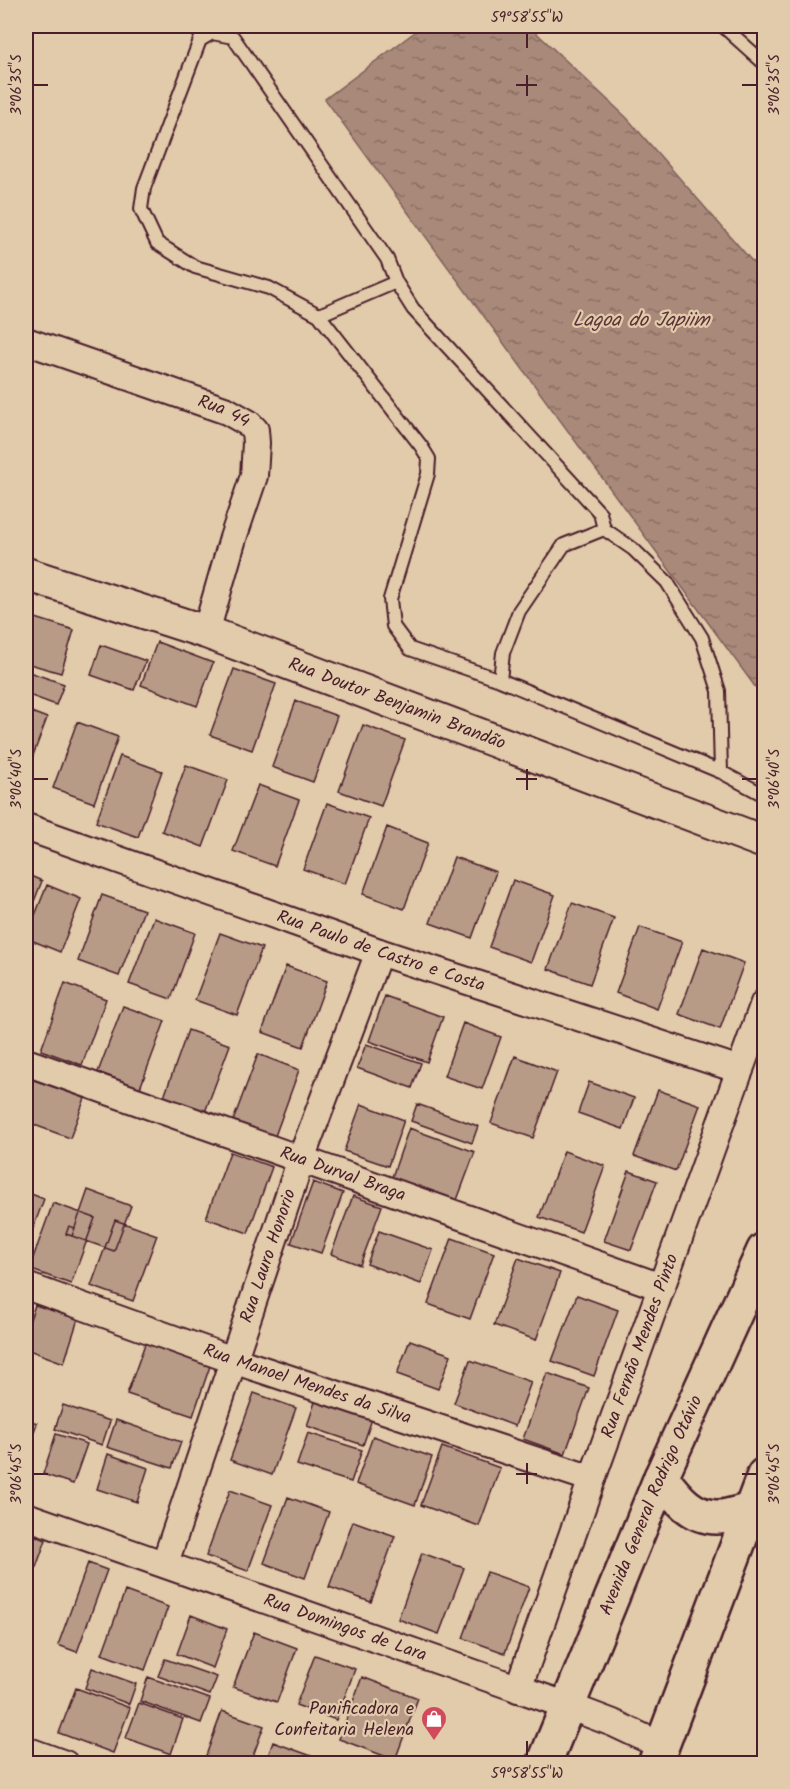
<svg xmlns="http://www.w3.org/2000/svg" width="790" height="1789" font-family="Kalam,sans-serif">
  <defs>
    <pattern id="water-ripples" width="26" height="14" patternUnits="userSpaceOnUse" patternTransform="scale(1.5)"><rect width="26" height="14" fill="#a8897a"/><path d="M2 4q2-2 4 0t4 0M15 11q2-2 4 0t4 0" fill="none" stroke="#8b6f64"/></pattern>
  </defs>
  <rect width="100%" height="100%" fill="#e1cbab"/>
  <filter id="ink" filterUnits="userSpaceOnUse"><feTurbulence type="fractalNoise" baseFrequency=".0167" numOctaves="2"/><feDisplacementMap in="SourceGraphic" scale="12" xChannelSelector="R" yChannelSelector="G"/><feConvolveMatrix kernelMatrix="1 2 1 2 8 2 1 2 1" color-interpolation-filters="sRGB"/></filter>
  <g filter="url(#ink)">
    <path fill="url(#water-ripples)" stroke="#825f5a" stroke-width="1.5" d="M423,26H529L627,118L764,275V699L325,99Z"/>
    <path fill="#b79b87" stroke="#4a1f2b" stroke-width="1.5" d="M26,615L74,630L61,673L26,663Z
      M157,642L213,663L197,706L141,685Z
      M101,645L146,661L134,690L91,675Z
      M234,669L276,684L252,750L210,735Z
      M26,671L64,684L56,705L26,694Z
      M296,701L337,716L313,782L272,767Z
      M26,710L47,718L31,761L26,760Z
      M77,722L118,737L94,803L53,788Z
      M363,725L405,740L381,806L339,791Z
      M120,756L162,771L138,837L96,822Z
      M186,765L228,780L203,847L162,831Z
      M258,785L299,800L275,866L233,851Z
      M327,803L369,818L345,884L303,869Z
      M387,827L428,843L404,909L363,894Z
      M454,857L496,872L472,938L430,923Z
      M26,874L42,881L26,922Z
      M513,880L555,895L531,962L489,947Z
      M47,885L81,899L60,952L26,938Z
      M102,895L144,910L119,976L78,961Z
      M572,903L614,918L590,984L548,969Z
      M154,918L195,933L171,999L129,984Z
      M640,927L682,942L657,1009L616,993Z
      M220,933L262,948L237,1015L195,1000Z
      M703,948L744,963L720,1029L679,1014Z
      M286,966L327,981L303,1047L262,1032Z
      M26,968L33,971L26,992Z
      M65,983L106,999L82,1065L41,1050Z
      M385,996L443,1017L427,1062L369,1041Z
      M123,1006L165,1021L140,1088L98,1072Z
      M463,1023L501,1037L482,1089L444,1076Z
      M188,1030L230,1045L205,1112L164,1097Z
      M366,1044L421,1063L412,1088L357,1068Z
      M258,1054L299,1070L275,1136L233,1121Z
      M515,1056L557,1072L533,1138L491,1123Z
      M31,1079L85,1098L70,1138L26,1122V1094Z
      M589,1082L634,1098L623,1129L578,1113Z
      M658,1090L700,1105L676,1171L634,1156Z
      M361,1104L404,1120L388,1166L344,1151Z
      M417,1104L478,1126L472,1143L411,1121Z
      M409,1128L475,1152L457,1200L392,1177Z
      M564,1151L605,1166L581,1232L539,1217Z
      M230,1152L272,1167L248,1233L206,1218Z
      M629,1171L657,1181L631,1250L604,1241Z
      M313,1182L343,1193L321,1253L291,1243Z
      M88,1190L131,1206L114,1251L72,1236Z
      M26,1192L44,1199L26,1247Z
      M353,1196L382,1206L360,1265L331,1254Z
      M53,1203L95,1218L71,1284L29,1269Z
      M115,1220L157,1235L133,1301L91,1286Z
      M69,1226L75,1228L72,1236L66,1234Z
      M379,1231L433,1250L421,1284L367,1264Z
      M452,1238L494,1253L470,1319L428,1304Z
      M518,1258L560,1273L536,1340L494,1325Z
      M577,1295L618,1310L594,1376L552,1361Z
      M35,1305L78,1319L64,1363L26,1349V1331Z
      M410,1340L451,1355L438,1389L397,1374Z
      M146,1341L211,1363L193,1416L127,1394Z
      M470,1360L531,1382L515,1426L454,1403Z
      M547,1373L589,1388L565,1454L523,1439Z
      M254,1393L296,1408L272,1475L230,1460Z
      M316,1399L372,1419L363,1445L307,1426Z
      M63,1405L110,1421L102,1445L55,1429Z
      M26,1419L37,1423L26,1455Z
      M116,1420L181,1442L172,1468L107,1447Z
      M308,1433L362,1450L351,1482L297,1465Z
      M56,1434L87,1444L73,1484L43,1474Z
      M373,1436L432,1457L415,1505L356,1484Z
      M442,1447L500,1468L479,1526L421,1505Z
      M108,1454L148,1468L137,1502L97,1489Z
      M230,1490L272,1505L248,1571L206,1556Z
      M288,1497L329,1512L305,1578L264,1563Z
      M353,1521L395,1536L371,1602L329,1587Z
      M26,1532L46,1540L32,1578L26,1576Z
      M422,1553L464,1568L439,1634L398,1619Z
      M88,1563L107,1570L77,1652L58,1645Z
      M487,1572L529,1587L505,1653L463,1638Z
      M125,1591L168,1607L145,1670L102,1654Z
      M191,1615L227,1629L213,1668L177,1654Z
      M254,1632L297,1648L277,1702L233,1687Z
      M315,1655L355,1669L336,1720L296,1705Z
      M165,1659L217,1677L210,1695L158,1676Z
      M92,1668L136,1684L129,1704L85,1688Z
      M148,1677L210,1699L201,1723L140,1701Z
      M362,1677L418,1698L395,1760L339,1739Z
      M76,1688L130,1708L113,1753L59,1733Z
      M139,1703L183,1719L171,1754L126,1738Z
      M222,1711L264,1726L250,1764H203Z
      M273,1742L328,1762L327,1764H265Z"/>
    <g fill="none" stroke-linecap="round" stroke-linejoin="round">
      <defs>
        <path id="service" d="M723,26L764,63
          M319,315L396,282
          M500,680L503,653L519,611L564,545L604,529
          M721,772L719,691L702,638L667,582L633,549L604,529L600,513L413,309L396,282L387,259L233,37L212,33L200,40L144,188L141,209L157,243L195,267L269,288L319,315L421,446L429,459L428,474L390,599L393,626L410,649L500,680L721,772L764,795"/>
        <g id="minor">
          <path id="s1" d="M26,341L227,411L248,423L255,430L256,443L254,476L233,538L206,632"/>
          <path id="s2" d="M26,827L379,952L740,1070"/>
          <path id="s3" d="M26,1062L661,1287"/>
          <path id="s4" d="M26,1286L233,1360L592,1479"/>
          <path id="s5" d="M26,1516L568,1706L613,1723L662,1746"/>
          <path id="s6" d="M165,1563L301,1159L379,952"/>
          <path id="s7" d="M518,1689L592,1479L764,1003"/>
          <path d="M26,1750L65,1764"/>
        </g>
        <g id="tertiary">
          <path id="s8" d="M26,574L206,632L764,842"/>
        </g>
        <g id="secondary">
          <path d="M661,1477C675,1495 691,1518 718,1517C728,1517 741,1512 751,1510"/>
          <path id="s9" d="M544,1764L661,1477L764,1250"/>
          <path d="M655,1764L764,1475"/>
        </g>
      </defs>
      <use href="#service" stroke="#4a1f2b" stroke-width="16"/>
      <use href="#minor" stroke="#4a1f2b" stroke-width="30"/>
      <use href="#tertiary" stroke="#4a1f2b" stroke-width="36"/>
      <use href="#secondary" stroke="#4a1f2b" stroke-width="38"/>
      <use href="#service" stroke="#e1cbab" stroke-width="12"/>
      <use href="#minor" stroke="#e1cbab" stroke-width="26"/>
      <use href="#tertiary" stroke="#e1cbab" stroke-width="32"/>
      <use href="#secondary" stroke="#e1cbab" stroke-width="33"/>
    </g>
  </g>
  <path fill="none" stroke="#4a1f2b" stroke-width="2" d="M527,33V48M527,75V96M33,85H48M516,85H537M742,85H757M527,769V790M33,779H48M516,779H537M742,779H757M527,1463V1484M33,1474H48M516,1474H537M742,1474H757M527,1741V1756"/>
  <defs>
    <symbol id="shop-pin" viewBox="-11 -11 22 30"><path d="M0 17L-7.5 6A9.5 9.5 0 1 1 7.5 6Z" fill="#d1495b" stroke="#e1cbab"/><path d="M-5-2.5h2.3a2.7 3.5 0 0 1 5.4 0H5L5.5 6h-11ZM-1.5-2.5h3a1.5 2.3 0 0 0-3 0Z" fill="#fff"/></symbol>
  </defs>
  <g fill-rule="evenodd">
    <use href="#shop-pin" x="419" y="1704" width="30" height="40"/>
  </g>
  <g text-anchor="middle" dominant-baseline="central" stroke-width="4.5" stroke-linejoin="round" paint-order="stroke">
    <g font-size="18" fill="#4a1f2b" stroke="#e1cbab">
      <text stroke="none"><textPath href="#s1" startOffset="210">Rua 44</textPath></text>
      <text stroke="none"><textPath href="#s8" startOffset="393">Rua Doutor Benjamin Brandão</textPath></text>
      <text stroke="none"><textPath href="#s2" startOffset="376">Rua Paulo de Castro e Costa</textPath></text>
      <text stroke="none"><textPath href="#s3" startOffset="336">Rua Durval Braga</textPath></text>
      <text stroke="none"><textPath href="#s6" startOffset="324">Rua Lauro Honorio</textPath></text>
      <text stroke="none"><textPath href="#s7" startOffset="364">Rua Fernão Mendes Pinto</textPath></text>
      <text stroke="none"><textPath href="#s4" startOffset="298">Rua Manoel Mendes da Silva</textPath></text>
      <text stroke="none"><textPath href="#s9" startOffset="280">Avenida General Rodrigo Otávio</textPath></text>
      <text stroke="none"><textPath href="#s5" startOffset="338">Rua Domingos de Lara</textPath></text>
    </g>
    <g font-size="18" fill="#4a1f2b" stroke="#e1cbab" text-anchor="end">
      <text x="414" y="1709">Panificadora e<tspan x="414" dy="21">Confeitaria Helena</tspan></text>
    </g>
    <g font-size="20" font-style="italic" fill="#5d343b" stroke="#e1cbab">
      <text x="641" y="321">Lagoa do Japiim</text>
    </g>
  </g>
  <rect width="790" height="1789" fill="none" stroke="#e1cbab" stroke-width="66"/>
  <rect x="33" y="33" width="724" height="1723" fill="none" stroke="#4a1f2b" stroke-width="2"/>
  <g font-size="15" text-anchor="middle" fill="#4a1f2b">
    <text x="527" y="22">59°58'55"W</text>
    <text transform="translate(16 85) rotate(-90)" y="5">3°06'35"S</text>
    <text transform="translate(774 85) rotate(-90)" y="5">3°06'35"S</text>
    <text transform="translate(16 779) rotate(-90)" y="5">3°06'40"S</text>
    <text transform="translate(774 779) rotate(-90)" y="5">3°06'40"S</text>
    <text transform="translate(16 1474) rotate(-90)" y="5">3°06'45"S</text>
    <text transform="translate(774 1474) rotate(-90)" y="5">3°06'45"S</text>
    <text x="527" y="1778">59°58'55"W</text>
  </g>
</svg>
